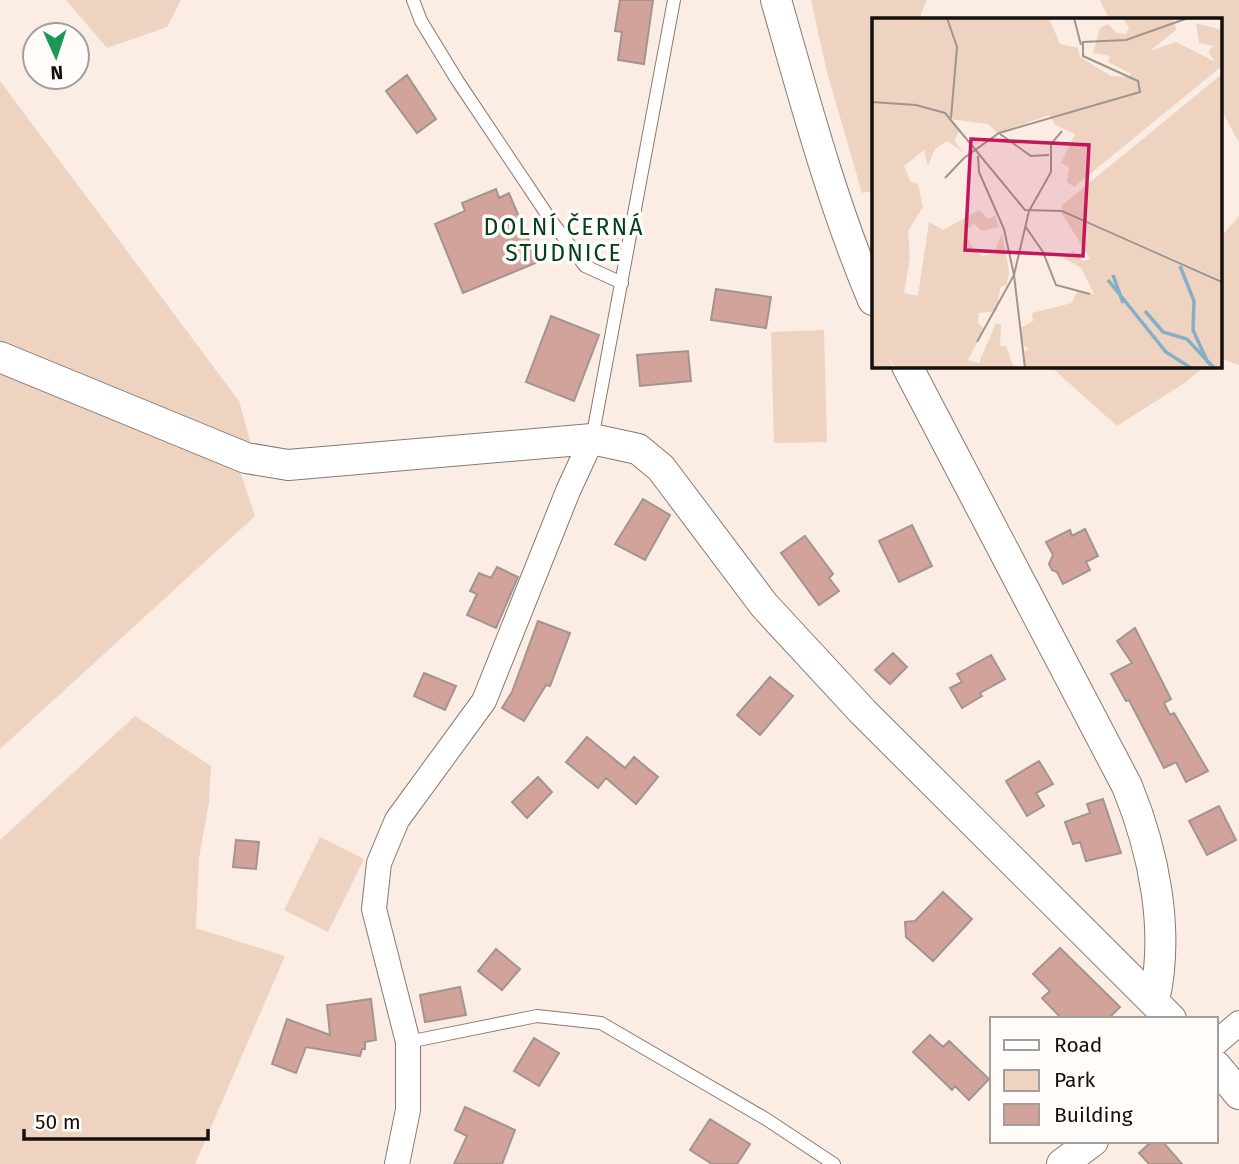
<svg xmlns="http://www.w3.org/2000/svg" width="1239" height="1164" font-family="'Fira Sans',sans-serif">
  <rect width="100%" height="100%" fill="#fbede3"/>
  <path fill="#edd3c0" d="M66,0H181L167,27L107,48Z
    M811,0H927L919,19H873V191L862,193L827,72Z
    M1100,0H1239V143L1220,107V19H1109Z
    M0,81L239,401L251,444L0,341Z
    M1239,216V365L1220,358V238Z
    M824,330L827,442L774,443L771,332Z
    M1050,366H1205L1186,382L1117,426Z
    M0,373L240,471L255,516L0,749Z
    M135,716L211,766L209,802L199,858L196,928L285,956L195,1164H0V840Z
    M320,837L364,859L328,932L284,910Z"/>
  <path fill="#d1a39a" stroke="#a49491" stroke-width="2" d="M620,0H653L644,64L618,60L622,32L615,31Z
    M407,75L436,119L417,133L386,91Z
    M496,189L499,198L509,193L538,262L463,293L435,224L465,211L462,203Z
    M716,289L771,297L766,328L711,320Z
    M551,316L599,335L574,401L526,382Z
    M688,351L691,381L640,386L637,355Z
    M643,499L670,515L645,560L615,544Z
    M912,525L932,566L899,582L879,541Z
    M1085,529L1098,556L1086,562L1090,570L1063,584L1057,572L1052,570L1049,564L1053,555L1046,542L1070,530L1072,536Z
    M805,536L833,574L829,578L839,591L819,605L781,553Z
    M497,567L518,577L496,628L467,615L477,594L470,591L479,573L491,578Z
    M538,621L570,633L550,686L546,685L524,721L502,708L512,692Z
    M1135,628L1171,699L1164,703L1170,715L1174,713L1208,771L1186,782L1176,762L1164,768L1129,700L1126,701L1111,674L1132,663L1117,641Z
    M893,653L907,667L890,684L875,670Z
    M991,655L1005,679L980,693L982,696L962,708L950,688L962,682L957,674Z
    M424,673L456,686L445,710L414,696Z
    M770,677L793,696L760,735L737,715Z
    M587,737L625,768L634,757L658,777L636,804L606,778L598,788L566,762Z
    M1039,761L1053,784L1036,793L1044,806L1027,816L1006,781Z
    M538,777L552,792L527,818L512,802Z
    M1103,799L1121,853L1086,861L1080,842L1073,844L1065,822L1090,813L1087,804Z
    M1219,806L1236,840L1207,855L1189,821Z
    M236,840L259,842L256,869L233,867Z
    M943,892L972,919L933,961L906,937L905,922L915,921Z
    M1060,948L1120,1007L1108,1019H1062L1042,998L1050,991L1033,974Z
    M496,949L520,969L502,990L478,971Z
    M460,987L466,1015L425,1022L420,995Z
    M371,999L376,1040L365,1042V1049H362L360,1056L306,1047L296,1073L272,1064L287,1019L330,1035L327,1005Z
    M930,1035L943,1047L949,1041L989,1079L969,1100L955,1086L952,1090L913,1052Z
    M534,1038L559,1053L539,1086L514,1071Z
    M465,1107L515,1130L502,1164H454L467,1136L455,1130Z
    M710,1119L750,1144L737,1164H712L690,1150Z
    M1152,1141H1162L1182,1164H1149L1139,1153Z"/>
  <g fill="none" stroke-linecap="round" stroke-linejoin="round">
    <defs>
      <path id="service" d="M413,0L421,21L457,80L550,219L585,266L622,283
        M592,439L674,0
        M408,1042L537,1016L601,1023L766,1119L834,1164"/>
      <path id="minor" d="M1216,1043L1239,1023
        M397,1164L408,1110V1042L374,909L379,863L397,820L484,701L568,491L592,439"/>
      <path id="tertiary" d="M776,0C805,101 832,203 873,300
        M0,357L246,458L288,465L592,439L638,449L661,468L764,605L863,712L1171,1019
        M907,366L1127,786C1154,852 1170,931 1154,1001
        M1216,1066L1239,1094
        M1062,1164L1093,1141"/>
    </defs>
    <use href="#service" stroke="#867a71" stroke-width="14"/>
    <use href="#minor" stroke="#867a71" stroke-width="26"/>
    <use href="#tertiary" stroke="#867a71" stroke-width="32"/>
    <use href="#service" stroke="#fff" stroke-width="12"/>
    <use href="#minor" stroke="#fff" stroke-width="24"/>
    <use href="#tertiary" stroke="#fff" stroke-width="30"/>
  </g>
  <g text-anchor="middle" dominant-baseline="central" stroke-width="7" stroke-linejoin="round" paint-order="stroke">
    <g font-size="23" letter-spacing="2" fill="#034020" stroke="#fffcfa">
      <text x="564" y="227">DOLNÍ ČERNÁ<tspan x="564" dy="26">STUDNICE</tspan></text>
    </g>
  </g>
  <g transform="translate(872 18)">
    <rect width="350" height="350" fill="#fbede3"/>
    <path d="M0,0H177L188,26L206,30L208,39L239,58L258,59L259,56L236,44L238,38L221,35L228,10L236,6L245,15L254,16L257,10L251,0H299L305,11L278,33L304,24L343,44L336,33L342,28L327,25L324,5L350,12V48L202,169L195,164L197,149L189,145L203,116L183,107L177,97L125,115L116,106L78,101L87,114L82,122L91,134L75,123L63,131L56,148L52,132L32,148L38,163L46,166L51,189L36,213L38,240L32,275L46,278L57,204L71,212L107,192L117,201L123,197L127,209L110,213L102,206L93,213L98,226L110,238L122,235L130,215L137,254L135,266L128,270L125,293L107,295L106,305L112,311L96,342L107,345L124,305L129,307L128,328H134L142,350H24L16,340L22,350H0ZM350,56V262L191,192L189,188ZM189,194L350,265V350H152L151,334L158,330L150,327L148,310L161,303L160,295L200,285L205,273L222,276L209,250L192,240L201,233L211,243L218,241Z" fill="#edd3c0"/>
    <path fill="none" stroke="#85afc5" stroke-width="3.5" d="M308,248L322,283L321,312L336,345M241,257L251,285M236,262L294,334L319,350M273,293L291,314L315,321L342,350"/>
    <path fill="none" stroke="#9f958d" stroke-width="2" d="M75,0L85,29L79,100M202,0L209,27M0,84L44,87L73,95L153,192L190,193L350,264M128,116L159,138L177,137M106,138L107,154L132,211L142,257L153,350M73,160L92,140L127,115L268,74L266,63L211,38V24L254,22L316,0M153,208L171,234L184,267L218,276M105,324L142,257L157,193L179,154V126L190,113"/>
    <path fill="#c2185b" fill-opacity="0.15" stroke="#c2185b" stroke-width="3.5" d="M99,121L217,127L211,238L93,232Z"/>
    <rect width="350" height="350" fill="none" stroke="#15100d" stroke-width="3.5"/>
  </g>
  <rect x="990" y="1017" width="228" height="126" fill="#fffcfa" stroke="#a19e9b" stroke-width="2"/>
  <rect x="1004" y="1040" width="35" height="10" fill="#ffffff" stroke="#a19e9b" stroke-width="2"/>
  <text x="1054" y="1052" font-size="21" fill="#15100d">Road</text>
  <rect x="1004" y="1070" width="35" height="21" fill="#edd3c0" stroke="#a19e9b" stroke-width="2"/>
  <text x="1054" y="1087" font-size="21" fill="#15100d">Park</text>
  <rect x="1004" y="1104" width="35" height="21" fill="#d1a39a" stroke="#a19e9b" stroke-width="2"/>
  <text x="1054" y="1122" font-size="21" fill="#15100d">Building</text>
  <g transform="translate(56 56) rotate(177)"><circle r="33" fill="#fffcfa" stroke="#a19e9b" stroke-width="2"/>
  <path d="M0-5L12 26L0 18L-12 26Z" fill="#199856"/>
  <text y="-10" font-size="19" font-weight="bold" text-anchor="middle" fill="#15100d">N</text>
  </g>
  <path d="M24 1129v10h184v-10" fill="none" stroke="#15100d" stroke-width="3.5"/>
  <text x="35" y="1129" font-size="21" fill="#15100d" stroke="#fffcfa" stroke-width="5" paint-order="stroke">50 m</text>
</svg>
